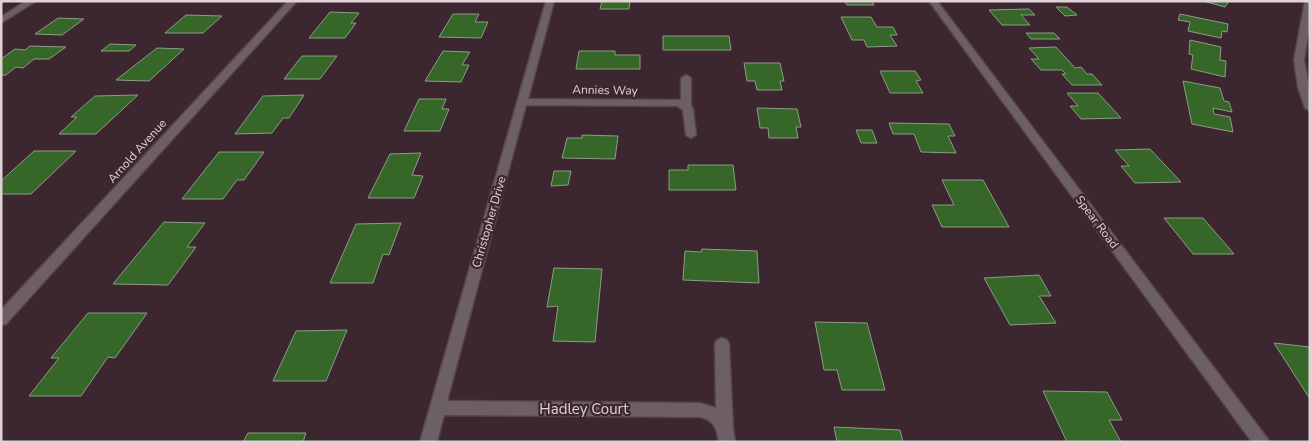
<svg xmlns="http://www.w3.org/2000/svg" width="1311" height="443" font-family="'Nunito Sans',sans-serif">
  <rect width="100%" height="100%" fill="#3c2630"/>
  <path fill="#376629" stroke="#8c9d87" d="M602,1H630L629,9H600Z
    M845,1H872L874,5H847Z
    M1203,1H1229L1225,7Z
    M1056,7H1067L1077,15L1065,16Z
    M1029,9L1035,15H1021L1030,25H1002L989,10Z
    M330,12L359,13L351,23H356L345,38H309Z
    M453,14H479L475,22H488L481,38L439,37Z
    M1180,14L1228,24L1227,32L1222,31L1221,38L1188,31L1190,22L1178,20Z
    M186,15L222,16L203,33H165Z
    M841,17H871L877,27H893L897,35H890L897,46L867,47L864,40H852Z
    M58,18L84,19L62,35L35,34Z
    M1026,33H1054L1060,39H1031Z
    M663,36H729L731,50H663Z
    M1190,40L1221,47L1220,60L1226,61L1225,77L1191,69L1193,55L1189,54Z
    M110,44L136,45L129,51H101Z
    M30,46L66,47L49,59H34L23,68L16,67L6,75H1V59L15,49L25,50Z
    M1056,47L1075,68L1081,67L1087,74H1092L1102,85H1072L1062,74H1066L1062,70H1041L1031,59H1039L1029,48Z
    M157,48L184,49L149,81L116,80Z
    M443,51L470,52L462,65H469L461,82L425,81Z
    M579,51H615V55H640V69H576Z
    M302,56H337L320,79H284Z
    M744,63H780L784,81H780L782,90H757L755,81H747Z
    M880,71H915L921,80L916,81L923,93H890Z
    M1183,81L1220,88L1224,101L1229,102L1232,112L1213,108L1214,114L1230,117L1233,132L1192,124Z
    M1067,93H1098L1121,118L1081,119L1070,106H1078Z
    M138,95L96,134H59L77,117H71L95,96Z
    M304,95L289,118H283L272,133L235,134L263,96Z
    M419,99H446L442,109H449L440,131H404Z
    M757,108L797,109L801,127H796L798,138H769L768,128H760Z
    M889,123L949,124L955,136H948L956,153L921,152L914,134H893Z
    M856,130H872L877,143H861Z
    M582,135L618,136L615,159L562,158L567,138H582Z
    M1150,149L1181,182L1135,183L1121,166H1129L1115,150Z
    M34,151H76L31,194H1V181Z
    M219,152H264L244,180H237L223,199H182Z
    M421,153L412,175L423,176L414,198H368L390,154Z
    M688,165H733L736,190H669V170H688Z
    M554,171H571L568,185L551,186Z
    M942,180H983L1009,227H942L932,205H954Z
    M1164,218H1203L1234,254H1193Z
    M164,222L205,223L187,247H196L168,285L113,284Z
    M401,223L389,255L383,254L373,283H330L356,224Z
    M702,249L757,251L759,283L683,280L685,251L701,252Z
    M554,268L602,269L595,342L553,341L558,306L547,307Z
    M1039,275L1051,296H1039L1056,323L1010,325L984,278Z
    M88,313H147L115,358L108,357L81,396H29L59,358H51Z
    M815,322L867,323L885,390H842L837,370H824Z
    M347,330L326,381H273L296,331Z
    M1274,343L1310,347V399Z
    M1043,391L1107,392L1122,420H1109L1121,442H1067Z
    M834,427L900,430L903,442H837Z
    M248,433H306L303,442H243Z"/>
  <g fill="none" stroke-linecap="round" stroke-linejoin="round">
    <defs>
      <path id="minor" d="M26,1H36L1,23V17Z
        M288,1H297L6,324L1,325V310Z
        M546,1H554L528,99L681,100V78L686,75L691,78V106L693,109L696,135L691,138L686,135L683,110L677,106L526,105L447,401L700,403L716,408L715,344L717,340L722,338L727,340L729,344L733,428L735,442H719C717,429 714,420 700,417L444,415L437,442H420Z
        M929,1H937L1270,442H1252Z
        M1305,1H1310V22L1304,60L1310,92V111L1305,108L1298,87L1294,60Z"/>
    </defs>
    <use href="#minor" stroke="#56424b" stroke-width="3"/>
    <use href="#minor" fill="#6c6065" fill-rule="evenodd"/>
  </g>
  <g text-anchor="middle" dominant-baseline="central" stroke-width="4.5" stroke-linejoin="round" paint-order="stroke">
    <g font-size="12" fill="#e1d2d8" stroke="#3c2630">
      <text transform="translate(605 90) rotate(1)">Annies Way</text>
      <text transform="translate(137 151) rotate(-48)">Arnold Avenue</text>
      <text transform="translate(489 222) rotate(-74)">Christopher Drive</text>
      <text transform="translate(1097 222) rotate(53)">Spear Road</text>
    </g>
    <g font-size="15" fill="#e1d2d8" stroke="#3c2630">
      <text x="584" y="409">Hadley Court</text>
    </g>
  </g>
  <rect width="1311" height="443" fill="none" stroke="#e1d2d8" stroke-width="5"/>
</svg>
